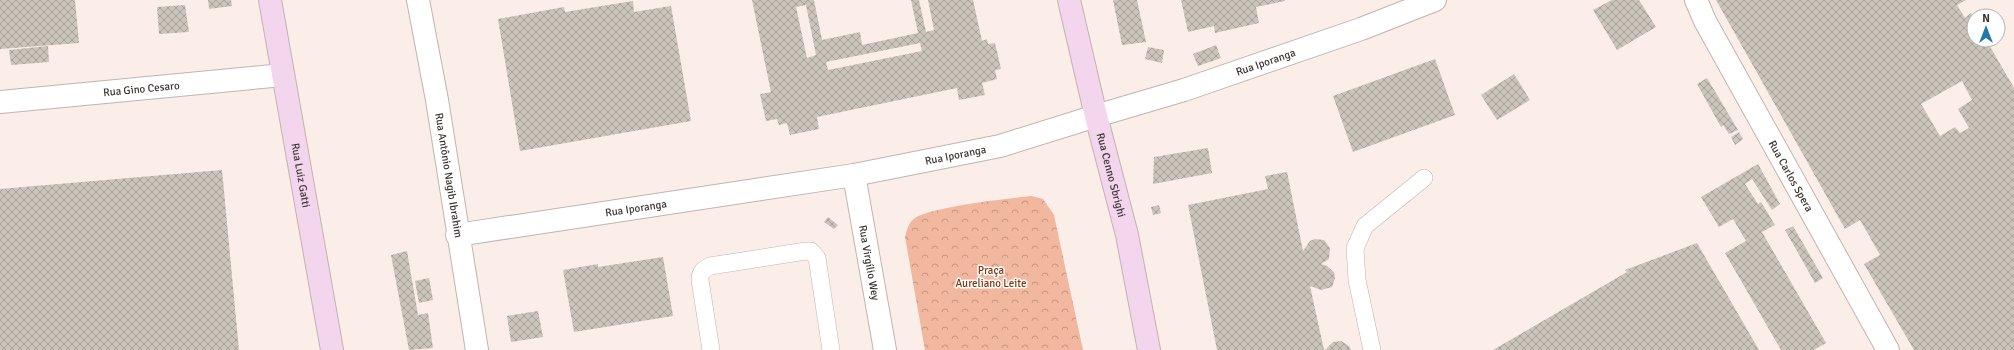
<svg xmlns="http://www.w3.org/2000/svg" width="2014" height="350" font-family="Signika,sans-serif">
  <defs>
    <pattern id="park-crowns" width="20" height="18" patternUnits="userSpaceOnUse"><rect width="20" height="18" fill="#f1b89f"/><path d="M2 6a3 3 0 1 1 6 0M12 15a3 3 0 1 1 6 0" fill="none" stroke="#c49682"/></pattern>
    <pattern id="building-cross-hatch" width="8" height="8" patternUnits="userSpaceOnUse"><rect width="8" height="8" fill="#cbc4ba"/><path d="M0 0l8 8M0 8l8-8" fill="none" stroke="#a6a098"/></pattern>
  </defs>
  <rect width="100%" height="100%" fill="#fbeee9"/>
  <path fill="url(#park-crowns)" d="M1032,196L1043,199L1054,215L1083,350H925L905,237C907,230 908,223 915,218C930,207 1010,198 1032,196Z"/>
  <path fill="url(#building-cross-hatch)" fill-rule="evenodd" d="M0,0H75L79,43L0,49Z
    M208,0H231L232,6L209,9Z
    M752,0H814L822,40L860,32L862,45L918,33L911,0H919L926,32L934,30L928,0H973L982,41L987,39L988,44L995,43L1001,69L995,70L997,79L982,83L985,95L959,100L957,88L817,117L819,129L790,135L787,123L779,125L777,119L766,121L760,94L771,92ZM806,5L816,55L807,58L796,7ZM920,43L922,51L828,70L826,62Z
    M1113,0H1137L1146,42L1122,45Z
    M1181,0H1285V1L1256,7L1259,23L1215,33L1214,26L1188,32Z
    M1612,0H1639L1656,27L1617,50L1593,10Z
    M1716,0H1966L1957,5L1965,18L1971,13L1974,18V25L1970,27L1974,33V40H1978L1982,46L1988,43L2014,88V350H1914L1864,264L1880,255L1860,220L1845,229ZM1962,81L1972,100L1958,109L1969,128L1960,133L1955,127L1940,136L1921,104Z
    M633,1L634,12L671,6L691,121L520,151L498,19L564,7L565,12Z
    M185,5L189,32L159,34L157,7Z
    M1216,45L1221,58L1198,66L1193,54Z
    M48,46L49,62L11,65L9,50Z
    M1148,47L1164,50L1162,63L1145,59Z
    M1435,59L1455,115L1353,152L1333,96Z
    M1514,74L1530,100L1497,120L1481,95Z
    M1707,78L1738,130L1729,134L1723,125L1721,127L1697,84Z
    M1739,132L1743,139L1735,145L1731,137Z
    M1208,148L1212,173L1153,184L1154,157Z
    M1758,164L1780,204L1772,210L1752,179L1745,184L1758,204L1761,202L1775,225L1762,232L1826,343L1814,350H1781L1725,253L1746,241L1733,219L1719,227L1701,197Z
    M222,170L239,350H0V189Z
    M1287,172L1303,251L1310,241L1315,239L1324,240L1330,248L1329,259L1321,264L1327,266L1334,272L1335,278L1332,287L1321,290L1310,286L1324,350H1217L1188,205L1268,189L1265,176Z
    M1159,205L1161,213L1153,215L1151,207Z
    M828,217L838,225L834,229L824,222Z
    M1793,226L1823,278L1815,283L1785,230Z
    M1697,243L1759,350H1493L1627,272L1625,270Z
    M407,251L418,315L428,313L433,348L409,350L391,255Z
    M663,257L673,316L574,332L563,270L598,264V267Z
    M429,278L433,300L419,303L415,281Z
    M538,311L543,337L511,342L507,316Z
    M1341,341L1349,346L1351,350H1325L1333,342Z"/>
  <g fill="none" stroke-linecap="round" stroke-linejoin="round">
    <defs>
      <path id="lane" d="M711,350L700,280C700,272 703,270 710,266L806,251H811L817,258L831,350
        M1372,350L1357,280L1355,248L1365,226L1424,178"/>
      <g id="street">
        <path id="s1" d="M418,0L437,100L477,350"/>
        <path id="s2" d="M1696,0L1705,21L1888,350"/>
        <path id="s3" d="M0,102L283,75"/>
        <path id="s4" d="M854,175L885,350"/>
        <path id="s5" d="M457,235L854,175L1000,146L1096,116L1184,90L1361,29L1435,0"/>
      </g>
      <g id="secondary">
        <path id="s6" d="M270,0L332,350"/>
        <path id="s7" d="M1069,0L1096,116L1127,235L1149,350"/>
      </g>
    </defs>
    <use href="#lane" stroke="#c0b4af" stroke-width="18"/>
    <use href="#street" stroke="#c0b4af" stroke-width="24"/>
    <use href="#secondary" stroke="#c0b4af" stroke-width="24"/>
    <use href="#lane" stroke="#fff" stroke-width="17"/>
    <use href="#street" stroke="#fff" stroke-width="22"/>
    <use href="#secondary" stroke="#f3d5ed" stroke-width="22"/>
  </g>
  <g text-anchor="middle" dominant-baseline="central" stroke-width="3" stroke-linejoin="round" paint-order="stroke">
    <g font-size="11" fill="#3b3634" stroke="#fff">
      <text stroke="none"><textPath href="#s5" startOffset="829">Rua Iporanga</textPath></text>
      <text stroke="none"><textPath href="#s3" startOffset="142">Rua Gino Cesaro</textPath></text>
      <text stroke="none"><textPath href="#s5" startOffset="505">Rua Iporanga</textPath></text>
      <text stroke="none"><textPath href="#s6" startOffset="178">Rua Luiz Gatti</textPath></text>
      <text stroke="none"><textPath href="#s1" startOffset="178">Rua Antônio Nagib Ibrahim</textPath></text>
      <text stroke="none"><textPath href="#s7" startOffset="180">Rua Cenno Sbrighi</textPath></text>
      <text stroke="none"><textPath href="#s2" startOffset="200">Rua Carlos Spera</textPath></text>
      <text stroke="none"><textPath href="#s5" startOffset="181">Rua Iporanga</textPath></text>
      <text stroke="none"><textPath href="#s4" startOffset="89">Rua Virgílio Wey</textPath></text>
    </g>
    <g font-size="11" fill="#7f350c" stroke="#fff">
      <text x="991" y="270">Praça<tspan x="991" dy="13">Aureliano Leite</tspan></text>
    </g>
  </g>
  <g transform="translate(1986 28)"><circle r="19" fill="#ffffff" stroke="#b1afae"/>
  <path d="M0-3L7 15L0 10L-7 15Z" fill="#2279a8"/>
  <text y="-6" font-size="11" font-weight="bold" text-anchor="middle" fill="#3b3634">N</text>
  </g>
</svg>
